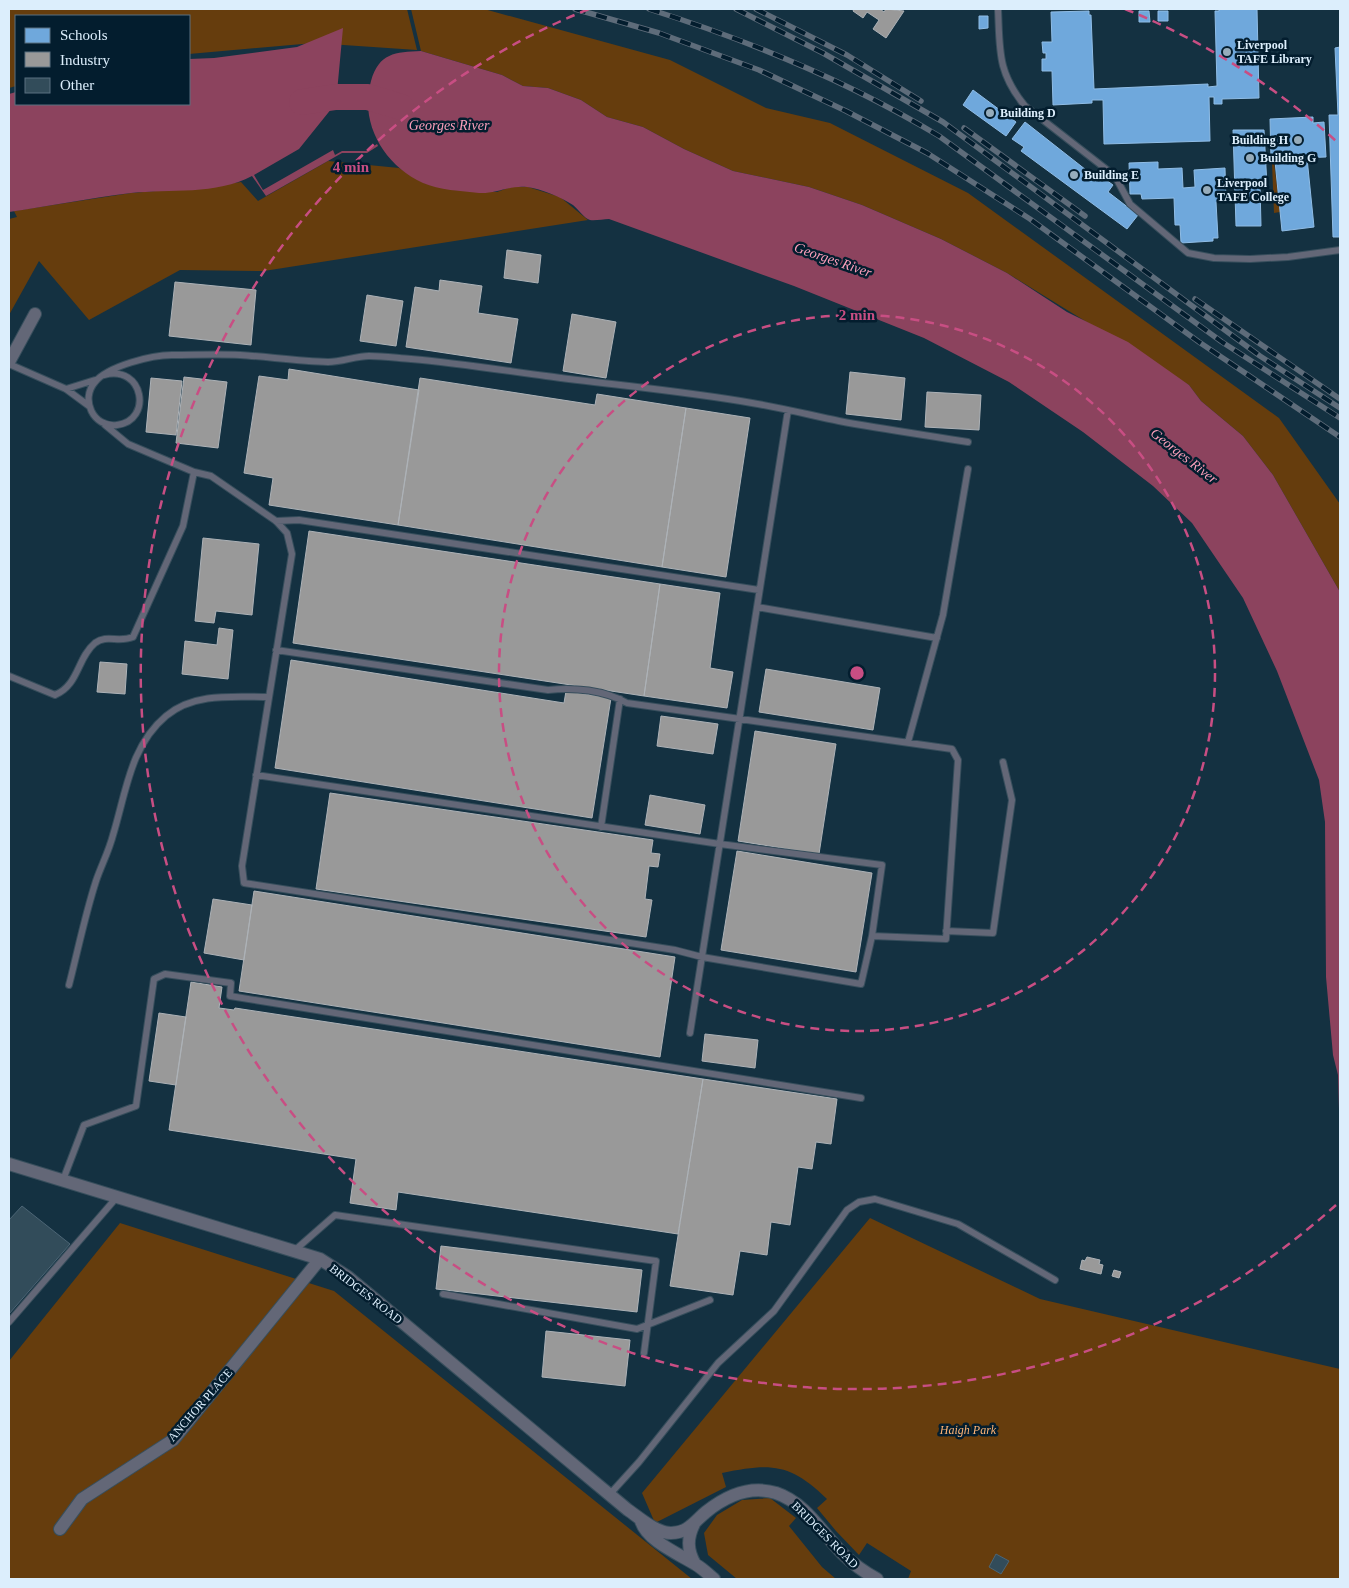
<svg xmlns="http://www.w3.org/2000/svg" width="1349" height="1588" font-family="'Times New Roman',serif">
  <rect width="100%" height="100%" fill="#143141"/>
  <path fill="#663d0d" d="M9,9H407L417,50L314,43L189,54V16H16V86L9,88Z
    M411,9H484L670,60L766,108L830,123L968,193L1279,418L1340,504V592L1273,475L1243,436L1201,401L1189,385L1007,273L941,239L862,205L809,187L733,171L684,149L643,127L607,117L581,100L548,88L523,86L502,75L421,51Z
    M328,161L399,168L424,183L453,190L497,192L511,187H528L560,197L588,220L264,271L180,270L89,320L39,261L9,315V219L17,217L14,211L131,193L207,187L241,182L258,201Z
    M1274,162L1280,212L1274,213L1272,163Z
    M870,1218L1040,1299L1340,1369V1579H908L911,1571L867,1543L859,1555L836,1531L817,1508L827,1499C790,1463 771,1463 722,1473L726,1487L655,1523L642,1493Z
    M120,1223L334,1291L692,1579H9V1361Z
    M770,1498L796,1518L789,1526L822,1567L836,1579H737L708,1555L704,1533L717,1515L742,1500Z"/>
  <path fill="#8c435e" d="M343,28L336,103L299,149L254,175L263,190L333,150L335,155L342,151H366L377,144L378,146L367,153H342L266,196L252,176C217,195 169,189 131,193C90,198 49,206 9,212V94L16,92V104H189V59L214,58L297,47Z
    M421,51L502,75L523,86L548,88L581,100L607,117L643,127L684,149L733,171L809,187L862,205L941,239L1007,273L1067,312L1128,342L1189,385L1201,401L1243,436L1273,475L1340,592V1144L1338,1075L1333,1055L1326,977L1325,822L1319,780L1277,671L1243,598L1192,523L1153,486L1083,432L1009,382L924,338L794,286L609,219C603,219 595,221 590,220C584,218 578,209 573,205C560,197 542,189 527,187C510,185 496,194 479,193C461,191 439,190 423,183C384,165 359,123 371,81C379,53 395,52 421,51Z"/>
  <path fill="#6fa8dc" stroke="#90bde6" d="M1219,9H1257L1259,98L1222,99V104H1214V97H1209L1210,141L1104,144L1103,100H1092V103L1053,105L1052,71H1042V59H1046V53H1043L1042,42H1052L1051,12L1089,11V15H1091L1094,89L1208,84V87L1217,86L1215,11H1219Z
    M1139,11H1149L1150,22H1139Z
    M1158,11H1168V21H1158Z
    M979,16H988V28L979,29Z
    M1340,47V237H1333L1329,115H1338L1335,48Z
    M973,90L1016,122L1006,136L963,105Z
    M1313,117V123L1324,122L1326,157L1271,159L1270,119Z
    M1025,122L1095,177L1098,174L1113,185L1108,192L1138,215L1127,229L1021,151L1024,147L1012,139Z
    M1233,130H1264L1267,186H1260L1261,226H1236Z
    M1307,158L1314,227L1282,231L1275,161Z
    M1158,162V169L1182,168L1183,188L1195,187L1194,170L1225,168L1226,202H1216L1218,238H1213V241L1181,243L1180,225H1175L1174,198L1142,199L1141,194H1130L1129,163Z"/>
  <path fill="#999" stroke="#adb2b7" d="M854,9H880L884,12L886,9L904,11L886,38L873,29L879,20L867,12L863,18L853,11Z
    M507,250L541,255L538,283L504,278Z
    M440,280L482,286L478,313L518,319L511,363L406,347L415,287L439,291Z
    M175,282L256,290L251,345L169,336Z
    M367,295L403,301L396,346L360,341Z
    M572,314L616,322L606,378L563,371Z
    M289,369L419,390L398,525L269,505L273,478L244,473L259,376L288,380Z
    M850,372L905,378L901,420L846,414Z
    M184,377L227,382L218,448L176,443Z
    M151,378L182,381L176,435L146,432Z
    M420,378L595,405L597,394L686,408L662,567L398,525Z
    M927,392L981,395L979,430L925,427Z
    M686,408L750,418L726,577L662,567Z
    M309,531L660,584L644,696L293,643Z
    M203,538L259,544L252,615L216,611L214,623L195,621Z
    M660,584L720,593L710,668L733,672L727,708L644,696Z
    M219,628L233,630L228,679L182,674L185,641L217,645Z
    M291,660L564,703L566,691L611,698L592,818L275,768Z
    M100,662L127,664L125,694L97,692Z
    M766,669L880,688L873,730L759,712Z
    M661,716L718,724L713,754L657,746Z
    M755,731L836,744L819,854L738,841Z
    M330,793L653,840L651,853L660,854L658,867L649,866L645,899L652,900L646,937L316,889Z
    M650,795L705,805L700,834L645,825Z
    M737,851L872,873L856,972L721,950Z
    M254,891L675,957L660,1057L239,991Z
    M213,899L252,905L244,960L204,953Z
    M191,982L222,987L219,1008L234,1010L235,1008L703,1079L678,1234L398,1192L396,1210L350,1203L356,1159L169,1130Z
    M159,1013L186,1017L176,1085L149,1081Z
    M705,1034L758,1040L755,1068L702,1061Z
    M703,1079L837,1099L831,1144L816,1142L812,1169L798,1167L790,1225L771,1222L767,1255L740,1251L733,1295L670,1286Z
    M441,1246L642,1270L637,1312L436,1289Z
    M1087,1257L1100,1260L1099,1264L1103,1265L1101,1274L1080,1269L1082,1260L1085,1261Z
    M1114,1270L1121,1272L1119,1278L1112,1276Z
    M546,1331L630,1340L625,1386L542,1377Z"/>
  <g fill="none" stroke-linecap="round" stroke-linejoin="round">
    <path stroke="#8c435e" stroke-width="26" d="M302,102L336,97H368L401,107"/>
  </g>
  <path fill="#324c5a" stroke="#4c6575" d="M22,1206L70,1244L9,1314V1220Z
    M996,1554L1009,1561L1001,1574L989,1567Z"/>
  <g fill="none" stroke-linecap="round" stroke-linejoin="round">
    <defs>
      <path id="service" d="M998,9C1000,50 997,72 1025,106L1115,176L1130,204L1188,253L1214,258L1250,259L1288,257L1340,250
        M9,364L66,389L89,406
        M104,375C144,364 153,421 117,425C93,428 80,399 95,382C108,366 152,355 172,355C194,355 217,354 240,355C269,357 299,361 328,362C342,362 356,356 369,356C383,356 397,358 411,359C456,363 501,370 546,376C614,385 684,391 752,403C782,408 810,415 839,421C882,429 925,435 968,442
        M66,389L95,380
        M194,472L211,476L276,521L287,533L292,554L242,866L244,883L675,950L702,957L861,984L872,936L882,865L720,844L256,775
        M276,521L299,520L759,590
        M757,607L937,638
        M276,650L548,690C574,687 604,690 627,703L952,749L958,760L946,939L872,936
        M9,676L55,695C79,685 77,658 95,643C107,634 118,643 133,637L183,526L194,472L128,444L105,425
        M908,742L943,615L968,469
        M601,827L620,699
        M946,931L993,933L1012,800L1003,762
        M69,985C78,950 85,915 96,881C101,866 109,851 113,835C126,793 130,746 166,716C194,692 235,697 269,697
        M690,1033L788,410
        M63,1180L84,1125L136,1106L154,979L165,974L231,983L230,996L861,1098
        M294,1251L335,1215L656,1261L644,1353
        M443,1294L637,1329L710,1300
        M9,1322L117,1197
        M610,1494L639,1462L718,1363L774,1311L847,1210L859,1202L875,1199L958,1224L1055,1280"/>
      <path id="minor" d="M9,362L35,314
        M9,1164L320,1259L348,1277L628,1510C640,1518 656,1533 671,1533C688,1533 695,1521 706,1512C726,1496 750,1485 776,1493C806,1503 822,1533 843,1554C853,1564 864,1572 877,1579
        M641,1521C647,1541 679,1554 695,1564C702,1568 708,1574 714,1579
        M694,1524C687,1538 687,1550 695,1564
        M60,1529L82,1499L173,1440L320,1259"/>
    </defs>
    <use href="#service" stroke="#374e5c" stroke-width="8"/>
    <use href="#minor" stroke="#374e5c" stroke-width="14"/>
    <use href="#service" stroke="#636777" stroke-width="6"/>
    <use href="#minor" stroke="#636777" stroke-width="12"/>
    <defs>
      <path id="rail" d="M575,9L659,33L759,70L846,111L927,153L1030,219L1199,342L1340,437
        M649,9C750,41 848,81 939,136L1222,342L1340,418
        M736,9L823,53L943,122L1260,356L1340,408
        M756,9L847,55L921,101
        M964,128L1085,216
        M1195,299L1340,399"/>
    </defs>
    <use href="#rail" stroke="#5e6c7a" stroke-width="5.5"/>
    <use href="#rail" stroke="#031d2e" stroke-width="4" stroke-dasharray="11" stroke-linecap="butt"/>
  </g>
  <g fill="none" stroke="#c84e83" stroke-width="2.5" stroke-dasharray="9 6">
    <circle cx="857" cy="673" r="358"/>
    <path d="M1336 1205A716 716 0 1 1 589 9M1125 9A716 716 0 0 1 1336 141"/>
  </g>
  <g fill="#96acbb" stroke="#031d2e" stroke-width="2">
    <circle cx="1227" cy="52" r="5"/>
    <circle cx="990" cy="113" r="5"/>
    <circle cx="1298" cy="140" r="5"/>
    <circle cx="1250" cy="158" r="5"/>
    <circle cx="1074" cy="175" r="5"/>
    <circle cx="1207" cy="190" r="5"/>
  </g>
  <g text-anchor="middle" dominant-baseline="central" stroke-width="5" stroke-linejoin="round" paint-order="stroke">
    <g font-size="12" font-weight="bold" fill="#dceefc" stroke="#031d2e" text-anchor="start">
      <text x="1237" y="45">Liverpool<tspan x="1237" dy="14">TAFE Library</tspan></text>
      <text x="1000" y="113">Building D</text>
      <text x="1288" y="140" text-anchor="end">Building H</text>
      <text x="1260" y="158">Building G</text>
      <text x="1084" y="175">Building E</text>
      <text x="1217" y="183">Liverpool<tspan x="1217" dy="14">TAFE College</tspan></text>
    </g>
    <g font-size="12" fill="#dceefc" stroke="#031d2e">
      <text transform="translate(366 1294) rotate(38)">BRIDGES ROAD</text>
      <text transform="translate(200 1405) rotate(-49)">ANCHOR PLACE</text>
      <text transform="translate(825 1535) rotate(45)">BRIDGES ROAD</text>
    </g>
    <g font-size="12" font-style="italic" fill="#feb577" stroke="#031d2e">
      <text x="968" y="1430">Haigh Park</text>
    </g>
    <g font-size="14" font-style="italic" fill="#fc9fbb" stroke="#031d2e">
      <text x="449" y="125">Georges River</text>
      <text transform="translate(833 260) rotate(19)">Georges River</text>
      <text transform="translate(1184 456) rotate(38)">Georges River</text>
    </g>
  </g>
  <circle cx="857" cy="673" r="8" fill="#c84e83" stroke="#031d2e" stroke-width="2.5"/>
  <g font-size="15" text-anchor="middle" font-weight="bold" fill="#c84e83" stroke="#031d2e" stroke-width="5" stroke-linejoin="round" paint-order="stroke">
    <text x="351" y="172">4 min</text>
    <text x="857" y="320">2 min</text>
  </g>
  <rect width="1349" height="1588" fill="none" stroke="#dceefc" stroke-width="20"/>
  <rect x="15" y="15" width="175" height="90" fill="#031d2e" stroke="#5a7180"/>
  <rect x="25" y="28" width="25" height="15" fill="#6fa8dc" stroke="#5a7180"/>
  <text x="60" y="40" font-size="15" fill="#dceefc">Schools</text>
  <rect x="25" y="52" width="25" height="15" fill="#999999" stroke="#5a7180"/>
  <text x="60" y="65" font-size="15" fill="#dceefc">Industry</text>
  <rect x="25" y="78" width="25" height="15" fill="#324c5a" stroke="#5a7180"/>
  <text x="60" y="90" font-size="15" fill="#dceefc">Other</text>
</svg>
